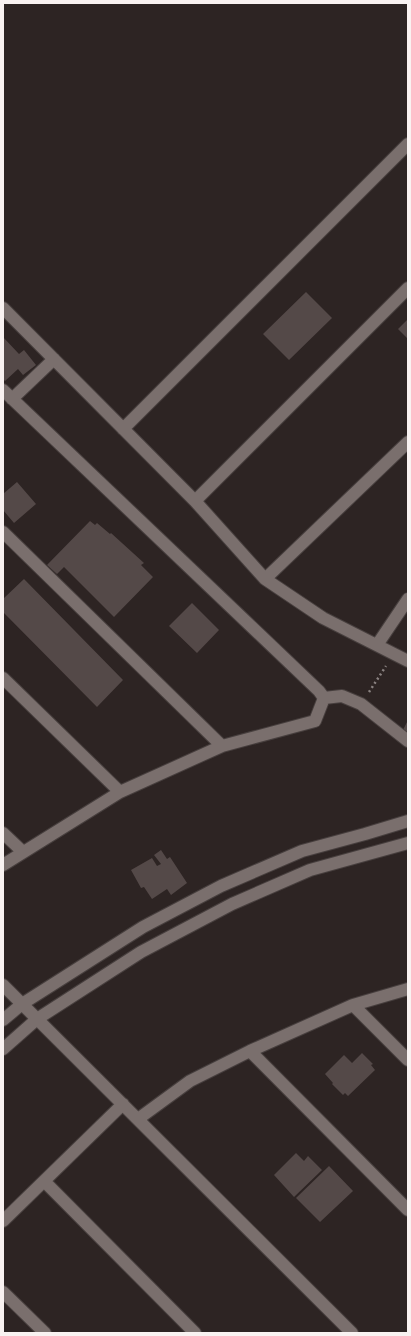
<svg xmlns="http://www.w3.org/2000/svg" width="411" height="1336" font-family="'Fira Sans',sans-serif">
  <rect width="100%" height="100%" fill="#2d2423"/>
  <path fill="#544948" d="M306,292L332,318L289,360L263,334Z
    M408,319V339L398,329Z
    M3,337L19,354L24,350L36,365L23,375L18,369L5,381L3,379Z
    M17,482L36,504L14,523L3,510V494Z
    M90,521L95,525L97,523L110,534L111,533L144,563L141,565L153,577L114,617L64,567L57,574L47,565Z
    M24,579L123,680L97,707L3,612V599Z
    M192,603L219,630L197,653L169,626Z
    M408,720V735L402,732Z
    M161,850L167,859L170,857L187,883L171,895L167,889L152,899L144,887L141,888L131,870L152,858L157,866L161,864L154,855Z
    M362,1053L373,1064L371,1065L375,1070L348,1096L345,1093L343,1095L332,1084L333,1083L325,1074L344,1055L352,1063Z
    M296,1153L304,1161L308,1156L322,1170L294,1197L274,1175Z
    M329,1166L353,1191L320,1222L296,1198Z"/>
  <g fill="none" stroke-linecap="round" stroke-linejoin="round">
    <defs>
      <path id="minor" d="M3,308L195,501L265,579L323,618L408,661
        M3,390L319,691L324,698
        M12,399L54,359
        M123,429L408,144
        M195,501L408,288
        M3,532L222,746
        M265,579L408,442
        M377,645L408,599
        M3,678L120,792
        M324,698L342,696L361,704L408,741
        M3,833L23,852
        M3,865L120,792L222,746L315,721L324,698
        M3,985L352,1333
        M353,1005L408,1060
        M3,1020L22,1004L143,927L221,886L302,851L365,834L408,821
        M3,1049L37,1019L141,952L232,904L310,870L408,843
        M250,1051L408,1210
        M138,1119L190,1081L250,1051L353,1005L408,989
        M44,1181L195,1333
        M3,1221L123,1104
        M3,1292L45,1333"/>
    </defs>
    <use href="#minor" stroke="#473f3e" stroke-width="14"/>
    <path stroke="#8b8382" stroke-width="2.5" stroke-dasharray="2 3" stroke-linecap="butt" d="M369,692L386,666"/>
    <use href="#minor" stroke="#7a6f6d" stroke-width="12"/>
  </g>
  <rect width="411" height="1336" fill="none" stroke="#f9f2f1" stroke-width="8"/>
</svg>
